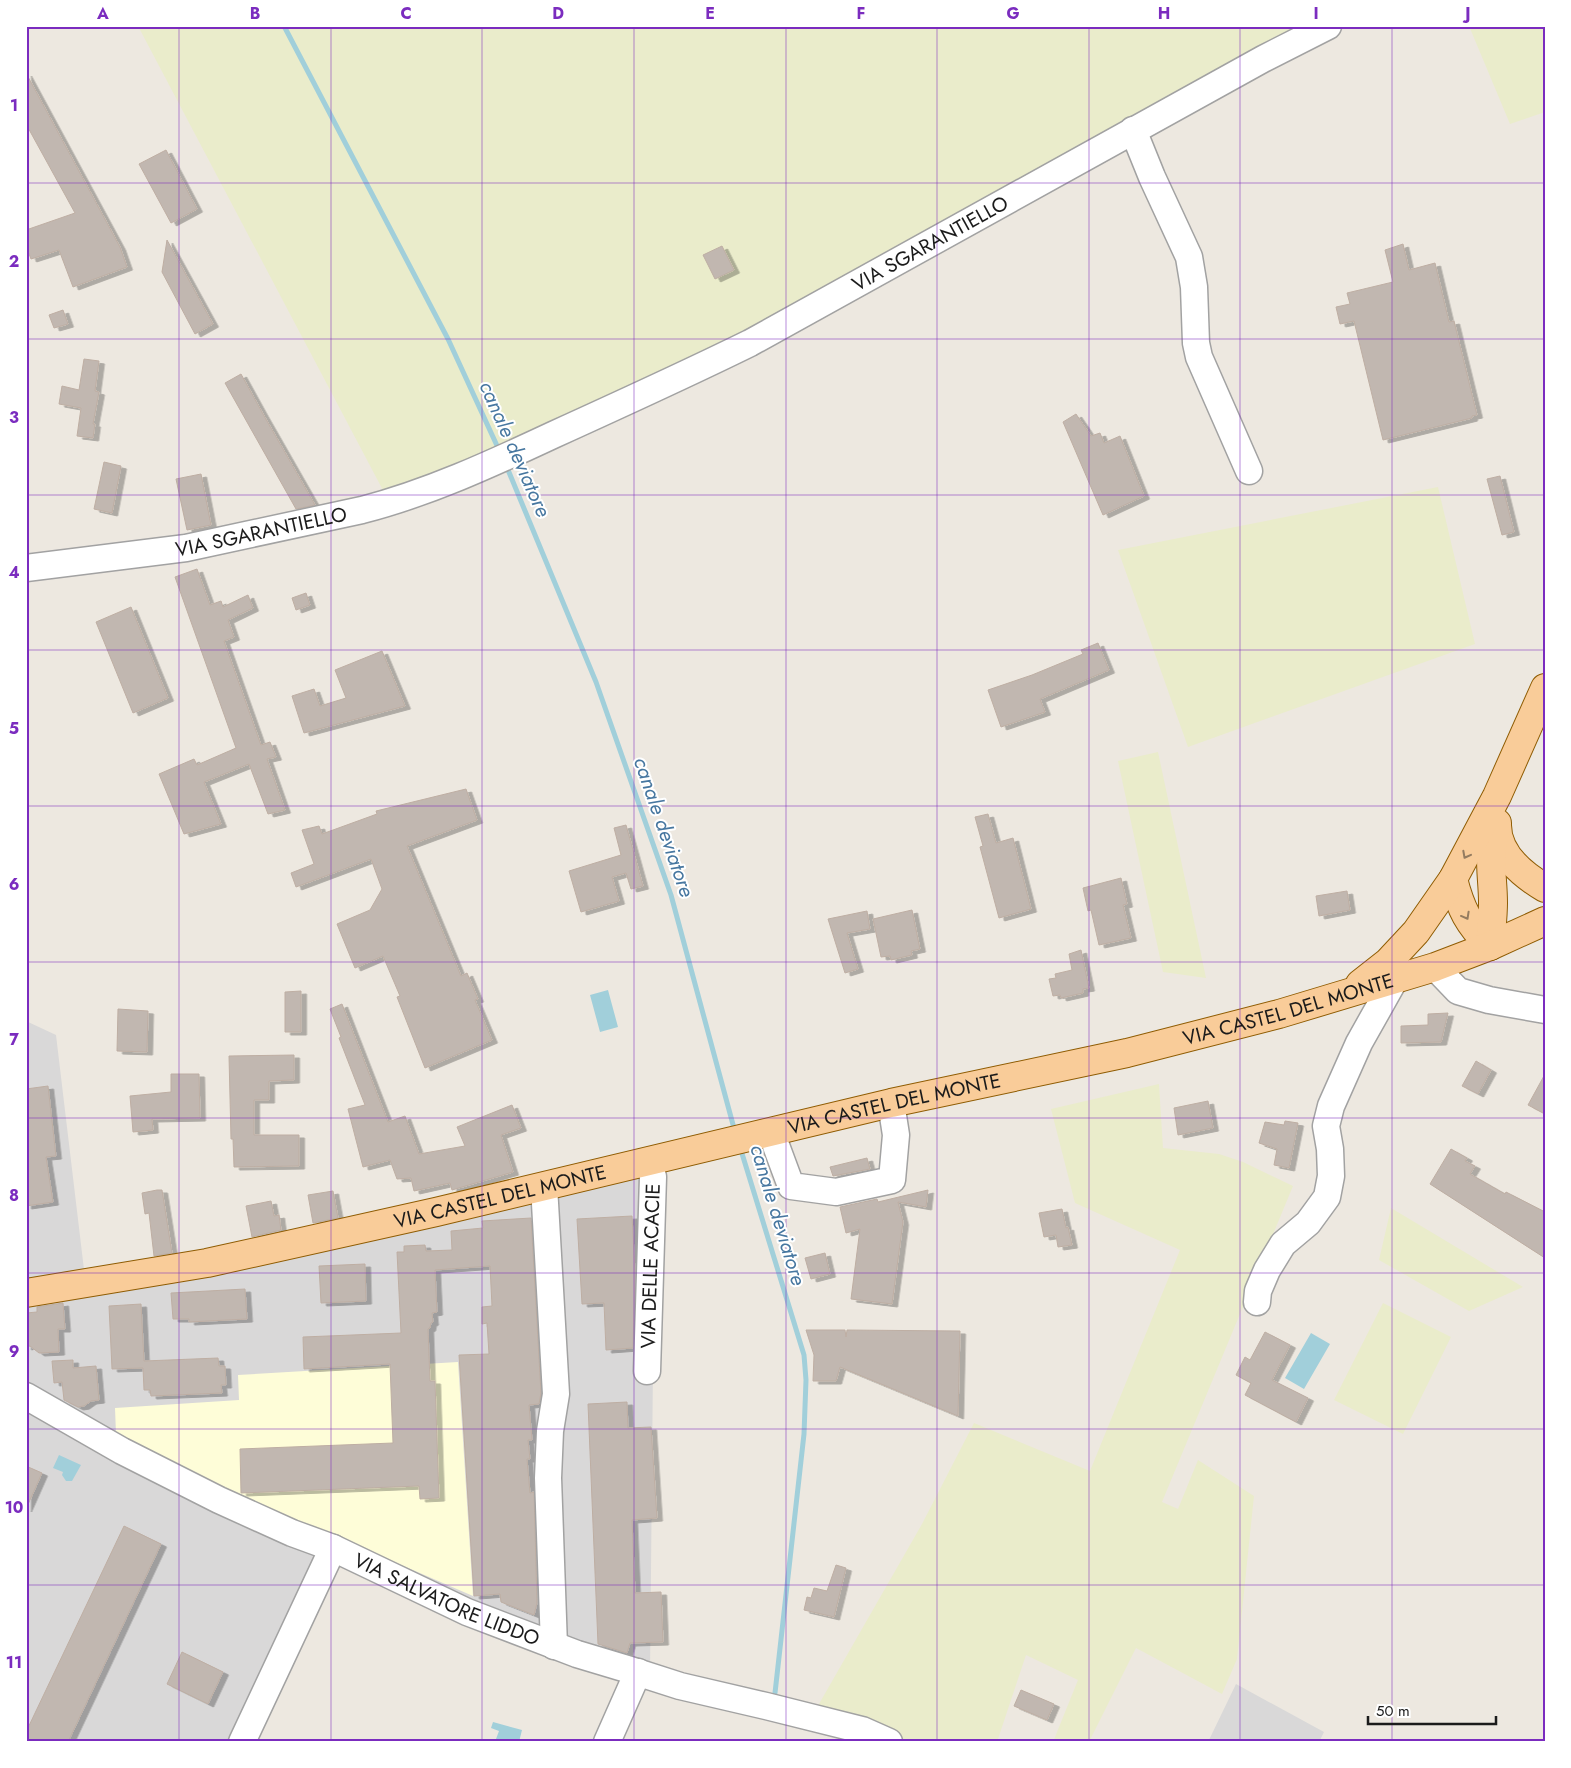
<svg xmlns="http://www.w3.org/2000/svg" width="1571" height="1768" font-family="Jost,sans-serif">
  <defs>
    <filter id="shadow"><feDropShadow dx="5.5" dy="3" stdDeviation="0" flood-color="#0004"/></filter>
  </defs>
  <rect width="100%" height="100%" fill="#ede8e0"/>
  <path fill="#d9d8d8" d="M26,1021L56,1035L85,1278L655,1158L650,1675L332,1548L244,1742H26Z
    M1236,1684L1324,1732L1319,1742H1208Z"/>
  <path fill="#fefdd8" d="M458,1362L473,1596L237,1494L116,1434L115,1408L239,1400L238,1375Z"/>
  <path fill="#eaeccb" d="M138,26H1309L708,357L386,496Z
    M1469,26H1545V112L1510,124Z
    M1438,487L1475,644L1188,747L1118,550Z
    M1158,752L1206,978L1163,972L1118,761Z
    M1159,1084L1163,1148L1219,1154L1243,1162L1293,1186L1162,1502L1178,1509L1198,1460L1254,1496L1237,1659L1222,1694L1136,1648L1089,1742H1053L1078,1680L1026,1655L997,1742H908L815,1711L922,1524L974,1423L1090,1471L1180,1250L1075,1203L1051,1109Z
    M1391,1208L1523,1287L1469,1311L1379,1260Z
    M1383,1303L1451,1337L1403,1434L1334,1400Z"/>
  <path fill="#a1cfda" d="M608,990L618,1027L600,1032L590,995Z
    M1311,1333L1330,1344L1304,1389L1285,1378Z
    M59,1455L81,1465L72,1481H66L62,1475L63,1472L53,1468Z
    M493,1722L522,1730L519,1742H508L496,1739L499,1731L491,1728Z"/>
  <g fill="none" stroke-linecap="round" stroke-linejoin="round">
    <path stroke="#a1cfda" stroke-width="5" d="M284,26L448,339L499,450
      M506,465L596,682L671,895L735,1132
      M740,1147L804,1355L806,1380L804,1434L775,1693"/>
  </g>
  <path fill="#c1b7b0" stroke="#beaea3" filter="url(#shadow)" d="M26,73L120,247L127,267L73,287L59,250L31,259L26,246V230L75,213L26,124Z
    M166,150L197,209L171,223L139,164Z
    M167,240L213,324L195,334L162,272Z
    M1403,244L1409,270L1435,263L1449,322L1454,321L1477,415L1472,416V418L1383,440L1354,321L1340,324L1336,307L1350,304L1347,293L1393,282L1385,250Z
    M722,246L734,270L715,279L703,255Z
    M63,310L68,324L54,328L49,315Z
    M84,359L99,361L95,391L99,392L93,424H95L93,438L77,436L81,408L59,404L62,386L79,390Z
    M241,374L263,414L315,505L296,509L225,383Z
    M1076,414L1091,436L1100,433L1104,443L1120,436L1144,496L1103,515L1063,422Z
    M104,462L121,466L112,513L94,509Z
    M201,474L211,525L187,530L176,479Z
    M1500,476L1514,532L1502,535L1487,479Z
    M197,569L210,605L221,601L223,607L248,595L253,608L228,620L234,637L224,641L261,745L270,742L276,757L267,759L285,810L268,814L249,764L204,782L221,824L184,834L159,774L194,759L197,765L236,748L175,577Z
    M306,593L310,605L296,610L292,598Z
    M131,607L168,698L133,713L96,622Z
    M1098,643L1109,670L1040,699L1045,712L1001,727L988,690L1032,675L1083,654L1081,650Z
    M382,651L405,706L304,733L292,696L314,689L320,706L346,698L335,670Z
    M466,789L477,820L407,846L461,976L467,973L478,999L475,1000L492,1040L425,1068L397,997L400,996L383,956L355,968L337,924L370,910L382,889L371,859L296,887L291,873L314,864L302,830L319,826L322,834L377,814L376,811Z
    M988,814L996,843L1013,838L1031,909L999,918L980,847L983,846L975,817Z
    M626,825L643,886L631,889L626,873L612,877L619,901L581,912L569,871L621,855L614,828Z
    M1121,878L1127,904L1123,905L1131,938L1099,945L1091,910L1088,911L1083,888Z
    M1347,891L1350,910L1319,916L1316,896Z
    M912,910L920,949L911,951L912,955L891,960L890,956L881,957L873,919Z
    M867,911L870,929L847,933L858,969L845,973L828,919Z
    M1081,950L1089,988L1083,989V993L1061,998L1060,995L1053,996L1049,979L1056,978L1055,974L1072,970L1069,954Z
    M301,991V1032H285V992Z
    M342,1004L388,1122L405,1116L419,1154L465,1146L457,1127L512,1105L521,1128L501,1135L513,1172L452,1190L450,1183L414,1191L411,1178L397,1179L390,1160L363,1167L348,1109L365,1105L339,1038L341,1037L330,1009Z
    M118,1009L148,1011L147,1052L117,1051Z
    M1448,1013L1441,1042L1401,1043V1026L1428,1025V1014Z
    M294,1055V1080L269,1081V1100H254V1135H299V1166L234,1167L233,1139H231L229,1056Z
    M1476,1061L1491,1070L1478,1094L1462,1086Z
    M171,1074H199L200,1118L152,1119L153,1130L133,1132L130,1096L171,1092Z
    M1545,1074V1114L1528,1105Z
    M48,1086L56,1156L46,1157L53,1202L26,1206V1110L28,1109L26,1089Z
    M1208,1101L1213,1128L1178,1135L1174,1108Z
    M1285,1121L1298,1123L1289,1168L1274,1165L1277,1149L1259,1143L1265,1122L1284,1125Z
    M1451,1149L1467,1158L1465,1161L1475,1166L1470,1174L1505,1194L1506,1192L1545,1212V1258L1430,1184Z
    M867,1158L870,1169L833,1176L830,1167Z
    M157,1190H162L172,1253L154,1256L149,1213L145,1214L142,1193Z
    M928,1190L926,1207L898,1202L903,1222L892,1304L851,1299L860,1229L846,1233L840,1207L877,1199L878,1202Z
    M333,1191L338,1218L313,1223L308,1195Z
    M271,1201L274,1216L279,1215L281,1230L252,1237L246,1206Z
    M1062,1209L1066,1228L1068,1227L1072,1245L1058,1247L1056,1235L1044,1237L1039,1213Z
    M632,1216L635,1272L633,1348L606,1350L604,1303L582,1304L577,1219Z
    M531,1218L541,1393L539,1404L529,1405L532,1440H528L530,1459H527L530,1493L534,1492L537,1603L534,1615L501,1602L500,1594L474,1596L459,1355L489,1354L487,1323L482,1324V1307L492,1306L490,1266L435,1270L437,1312L432,1313L433,1322L431,1323L430,1328L428,1329L430,1381H435L439,1498L420,1499L419,1486L241,1493L240,1449L393,1443L390,1364L304,1369L303,1337L401,1333L397,1252H404V1246L425,1245L426,1251L452,1250L451,1231L483,1228L482,1221Z
    M825,1253L830,1274L811,1279L805,1258Z
    M365,1264L366,1301L321,1303L319,1266Z
    M245,1289L247,1319L189,1322V1319H173L171,1293Z
    M63,1303L65,1329H58L59,1352L39,1353L30,1346L26,1347V1313L37,1312V1307Z
    M141,1304L144,1361L218,1358L219,1366H225L226,1385H221L222,1393L151,1396L150,1390H144L143,1368L112,1369L109,1306Z
    M806,1330H845L846,1337L847,1330L960,1331L958,1416L840,1367L836,1381H813L814,1355Z
    M1265,1332L1290,1345L1272,1380L1308,1398L1296,1422L1245,1395L1251,1383L1236,1375L1245,1357L1250,1360Z
    M73,1360V1368L96,1366L99,1400L91,1401L84,1406L78,1407L64,1400L62,1382L54,1383L52,1361Z
    M627,1402L628,1428L651,1427L657,1518L632,1520L635,1593L661,1592L663,1642L630,1643L627,1653L598,1644L588,1404Z
    M26,1466L42,1473L26,1509Z
    M124,1526L161,1544L68,1742H26V1732Z
    M836,1565L846,1568L834,1617L804,1610L807,1597L811,1598L814,1588L827,1591Z
    M182,1652L223,1672L208,1704L167,1684Z
    M1021,1690L1054,1704L1047,1720L1014,1706Z"/>
  <g fill="none" stroke-linecap="round" stroke-linejoin="round">
    <defs>
      <g id="minor">
        <path d="M1133,130L1152,177L1189,257L1194,287L1196,343L1199,357L1249,471"/>
        <path id="s1" d="M26,568L186,548L362,510C428,493 491,464 553,435C619,405 685,375 750,343L1263,59L1328,26"/>
        <path d="M1435,967L1458,991L1489,1000L1545,1010"/>
        <path d="M771,1132L791,1186L836,1192L892,1180L896,1135L891,1103"/>
        <path d="M544,1186L556,1394L550,1431L548,1478L554,1646"/>
        <path d="M1257,1302L1258,1291L1267,1270L1283,1244L1308,1223L1327,1197L1331,1176L1330,1149L1326,1126L1331,1106L1359,1043L1395,979"/>
        <path id="s2" d="M647,1371L653,1177L649,1161"/>
        <path id="s3" d="M26,1396L122,1451L219,1500L292,1533L333,1548L467,1612L577,1654L627,1669L680,1686L766,1706L862,1730L889,1742"/>
        <path d="M242,1742L333,1548"/>
        <path d="M607,1742L638,1672"/>
      </g>
      <g id="major">
        <path d="M1497,823C1496,852 1521,874 1545,888"/>
        <path d="M1453,879C1461,910 1468,923 1490,946"/>
        <path d="M1490,946C1491,931 1493,917 1493,903C1493,875 1487,858 1496,830"/>
        <path d="M1360,984L1388,962L1416,932L1453,879L1497,796L1545,688"/>
        <path id="s4" d="M26,1293L207,1263L436,1212L891,1103L1127,1053L1279,1014L1435,967L1490,946L1545,921"/>
      </g>
    </defs>
    <use href="#minor" stroke="#a2a2a2" stroke-width="29"/>
    <use href="#major" stroke="#8f5c03" stroke-width="30"/>
    <use href="#minor" stroke="#fff" stroke-width="26"/>
    <use href="#major" stroke="#f9cc99" stroke-width="28"/>
  </g>
  <defs><path id="oneway-chevron" d="M-2-3.5L2.5 0L-2 3.5" fill="none" stroke-width="1.6" stroke-linecap="round" stroke-linejoin="round" transform="scale(1.25)"/></defs>
  <g stroke="#957c60">
    <use href="#oneway-chevron" transform="translate(1466 855) rotate(118)"/>
    <use href="#oneway-chevron" transform="translate(1466 916) rotate(61)"/>
  </g>
  <path fill="none" stroke="#7b2cbf" stroke-width="1" stroke-opacity="0.55" d="M179,26V1742M331,26V1742M482,26V1742M634,26V1742M786,26V1742M937,26V1742M1089,26V1742M1240,26V1742M1392,26V1742M26,183H1545M26,339H1545M26,495H1545M26,650H1545M26,806H1545M26,962H1545M26,1118H1545M26,1273H1545M26,1429H1545M26,1585H1545"/>
  <g text-anchor="middle" dominant-baseline="central" stroke-width="4" stroke-linejoin="round" paint-order="stroke">
    <g font-size="20" fill="#1b1b1b" stroke="#fff">
      <text stroke="none"><textPath href="#s1" startOffset="970">VIA SGARANTIELLO</textPath></text>
      <text stroke="none"><textPath href="#s1" startOffset="238">VIA SGARANTIELLO</textPath></text>
      <text stroke="none"><textPath href="#s4" startOffset="1294">VIA CASTEL DEL MONTE</textPath></text>
      <text stroke="none"><textPath href="#s4" startOffset="889">VIA CASTEL DEL MONTE</textPath></text>
      <text stroke="none"><textPath href="#s4" startOffset="484">VIA CASTEL DEL MONTE</textPath></text>
      <text stroke="none"><textPath href="#s2" startOffset="105">VIA DELLE ACACIE</textPath></text>
      <text stroke="none"><textPath href="#s3" startOffset="468">VIA SALVATORE LIDDO</textPath></text>
    </g>
    <g font-size="21" font-style="italic" fill="#4777a0" stroke="#fff">
      <text transform="translate(515 449) rotate(66)">canale deviatore</text>
      <text transform="translate(664 827) rotate(71)">canale deviatore</text>
      <text transform="translate(778 1215) rotate(73)">canale deviatore</text>
    </g>
  </g>
  <rect width="1571" height="1768" fill="none" stroke="#ffffff" stroke-width="55"/>
  <path d="M1368 1716v8h128v-8" fill="none" stroke="#1b1b1b" stroke-width="2.5"/>
  <text x="1376" y="1716" font-size="15" fill="#1b1b1b" stroke="#ffffff" stroke-width="4" paint-order="stroke">50 m</text>
  <rect x="28" y="28" width="1516" height="1712" fill="none" stroke="#7b2cbf" stroke-width="2"/>
  <g font-size="16" text-anchor="middle" font-weight="bold" fill="#7b2cbf">
    <text x="103" y="19">A</text>
    <text x="255" y="19">B</text>
    <text x="406" y="19">C</text>
    <text x="558" y="19">D</text>
    <text x="710" y="19">E</text>
    <text x="861" y="19">F</text>
    <text x="1013" y="19">G</text>
    <text x="1164" y="19">H</text>
    <text x="1316" y="19">I</text>
    <text x="1468" y="19">J</text>
    <text x="14" y="111">1</text>
    <text x="14" y="267">2</text>
    <text x="14" y="423">3</text>
    <text x="14" y="578">4</text>
    <text x="14" y="734">5</text>
    <text x="14" y="890">6</text>
    <text x="14" y="1045">7</text>
    <text x="14" y="1201">8</text>
    <text x="14" y="1357">9</text>
    <text x="14" y="1513">10</text>
    <text x="14" y="1668">11</text>
  </g>
</svg>
